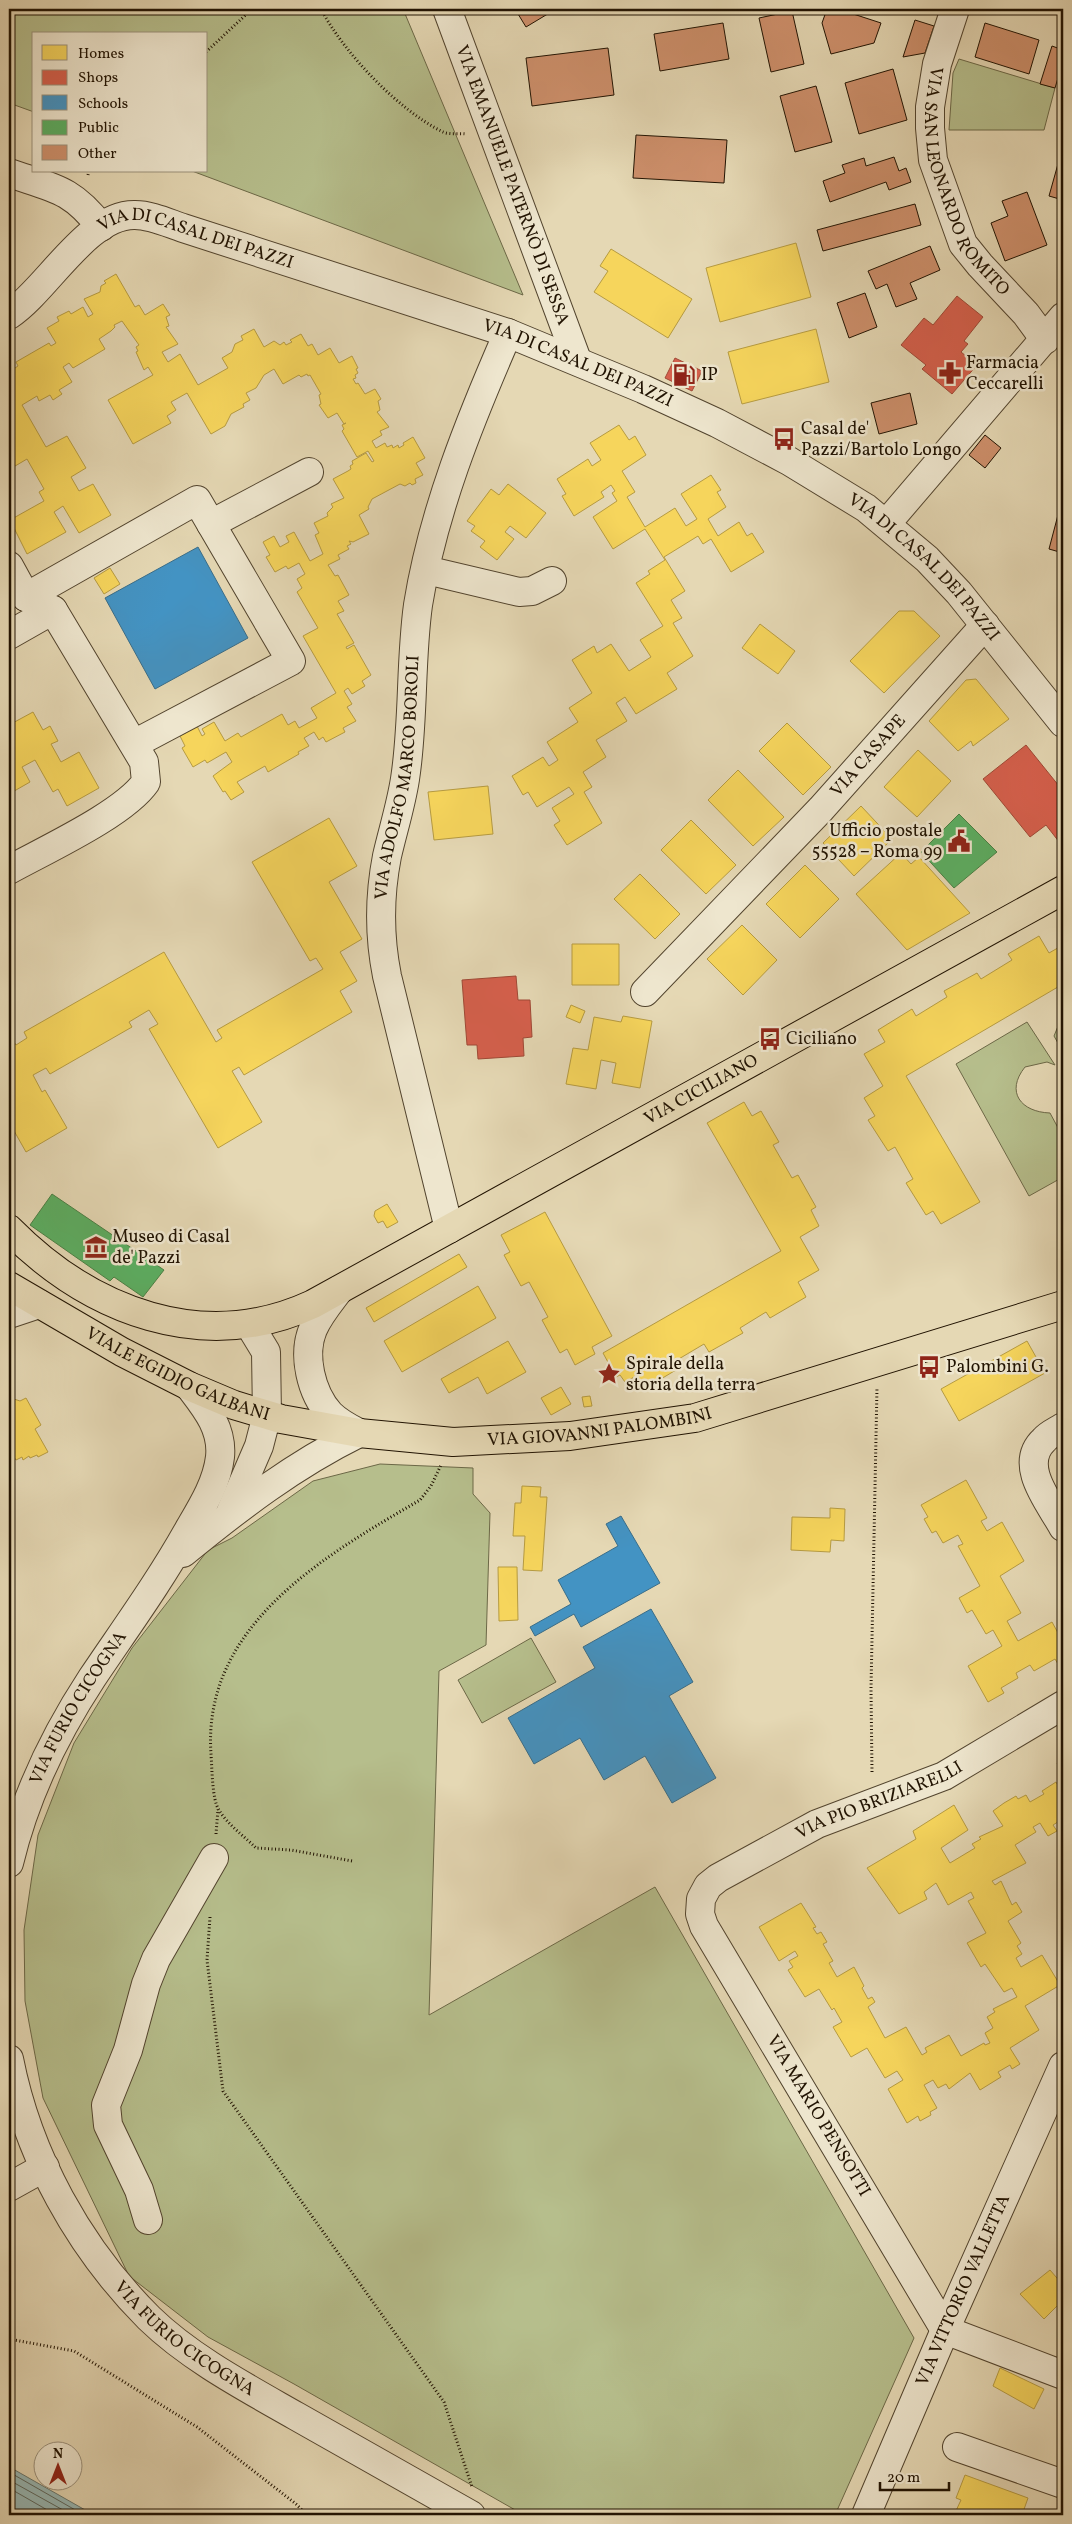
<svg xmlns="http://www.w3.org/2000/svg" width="1072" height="2524" font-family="Vollkorn,serif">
  <rect width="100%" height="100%" fill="#e5d8b4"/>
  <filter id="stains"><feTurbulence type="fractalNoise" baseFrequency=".004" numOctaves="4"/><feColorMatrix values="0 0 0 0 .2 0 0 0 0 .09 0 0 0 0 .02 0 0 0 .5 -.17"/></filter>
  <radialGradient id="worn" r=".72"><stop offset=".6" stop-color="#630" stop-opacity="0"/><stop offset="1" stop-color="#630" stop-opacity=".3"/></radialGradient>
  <path fill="#b6be8c" stroke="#6c6847" d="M9,9H403L523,295L192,171H206V34H34V112L9,103Z
    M959,59L1055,88L1044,130H949L953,73Z
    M1063,1014V1052L1054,1036Z
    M1027,1022L1055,1065L1047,1062L1025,1067C1005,1092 1021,1112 1050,1113L1063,1137V1177L1029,1196L956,1064Z
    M380,1464L473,1468V1494L490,1513L486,1645L439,1671L429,2015L655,1887L914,2338L835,2515H524L294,2384L208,2337L129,2276L43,2098L25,2001L24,1930L38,1835L74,1743L132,1648L208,1550L232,1538L313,1481Z
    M531,1638L556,1682L482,1723L458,1680Z"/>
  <path fill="#98b8b5" stroke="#68766d" d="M9,2465L13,2469L94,2515H11L9,2514Z"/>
  <path fill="#f6d55c" stroke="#b69b41" d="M796,243L811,297L720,322L706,268Z
    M611,249L692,299L668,338L594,292L608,271L600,266Z
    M116,274L135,307L139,305L145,315L163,304L170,315L166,317L169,326L166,327L178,344L162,352L168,362L180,354L198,385L228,368L222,358L232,352L235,344L243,340L241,336L254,329L264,347L274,341L280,345L284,342L286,345L292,342L290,340L301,334L308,346L312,344L318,355L330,348L339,363L352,356L358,368L356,369L358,373L355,375L356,378L353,379L356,384L358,383L365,394L375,389L381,399L378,401L380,410L377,412L389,427L380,431L382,435L372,441L376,448L385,443L387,447L392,445L393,448L398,445L399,448L404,445L403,443L413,437L425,458L416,463L423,475L415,479L416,483L412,485L410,483L405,486L400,484L372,499L368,507L369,509L359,515L369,534L353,542L349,541L351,544L347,546L349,549L338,555L340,559L328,565L335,576L338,575L349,595L338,601L344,611L337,614L354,643L346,647L347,649L354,645L371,675L362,681L365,686L352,694L348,688L344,691L352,704L347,707L356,721L343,728L345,732L326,742L323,737L319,740L314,732L304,738L309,746L298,752L299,754L268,772L265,766L237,782L244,792L231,800L225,791L223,792L213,776L232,762L226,752L207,763L205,760L193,767L182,748L185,746L180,736L197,726L202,736L205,734L202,729L214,722L225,741L238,733L241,737L282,714L288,725L295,721L299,728L317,718L311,708L336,693L303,636L318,628L297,592L302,588L297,579L305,574L299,563L288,569L286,566L275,572L266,557L270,555L263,542L274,536L280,547L289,542L286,536L294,532L310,561L323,554L315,535L319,533L314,523L328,516L327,513L333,507L331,504L344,498L333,479L348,471L351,469L350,466L353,464L352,461L366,453L372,462L374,461L368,451L357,457L342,431L344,429L342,425L346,423L344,424L337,413L328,418L319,405L321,404L319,395L321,394L310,375L308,376L307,374L301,377L299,375L283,384L274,369L264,375L256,388L246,393L250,400L243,404L244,407L231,414L225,426L211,434L187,393L171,402L176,410L167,416L171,423L133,444L108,400L153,375L148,367L144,370L136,352L138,351L136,347L139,345L122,321L114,325L115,327L111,331L99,339L105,349L73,368L69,363L63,367L72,382L59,390L62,394L53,400L50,395L39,401L37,396L22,405L46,447L67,436L86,468L71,477L79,491L93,484L111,515L79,533L63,506L54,512L66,532L27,554L10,520L44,501L39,492L44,489L27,459L10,469L9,466V372L18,366L16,362L49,343L51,346L56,343L47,328L59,321L57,317L69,311L71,314L83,307L88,317L93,314L84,299L100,292L101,286L106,283L104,281Z
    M816,329L829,382L742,404L728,352Z
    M619,425L629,440L635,436L646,455L622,471L635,492L627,497L645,527L675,508L686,526L697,519L681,494L711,475L721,490L717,492L726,507L708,519L718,536L739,522L747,536L752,533L764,552L731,572L711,539L703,544L698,536L664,557L685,591L671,600L682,618L673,623L693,656L667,673L677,689L636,714L625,697L616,703L627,721L596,740L606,757L583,772L592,787L584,792L602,823L567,845L554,825L560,821L552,808L574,794L569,787L537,807L528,792L523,795L512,776L543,757L549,766L558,760L547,742L578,722L569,708L592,693L572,660L594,646L597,653L611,644L629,671L651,657L640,640L663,626L636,583L650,574L648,571L665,560L645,529L613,549L593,517L617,501L612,493L615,491L611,485L601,492L604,497L574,516L562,496L566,494L557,479L588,459L592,466L601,460L590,443Z
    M508,484L546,513L526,538L510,526L505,532L514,539L497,560L480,547L485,541L471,531L475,526L467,521L491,489L499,495Z
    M110,568L120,584L104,594L94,578Z
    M899,611H914L940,636L884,693L850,661Z
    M760,624L795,651L778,674L742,648Z
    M976,679L1009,719L973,746L971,741L958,751L929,721L966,680Z
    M33,712L43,730L50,726L58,741L51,744L61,762L79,752L99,788L67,806L58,789L53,792L35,760L22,767L30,782L9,794V749L13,746L9,739V725Z
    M787,723L831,767L803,795L759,751Z
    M918,750L951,781L917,817L884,787Z
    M738,770L784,817L753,846L708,800Z
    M488,786L493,834L434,840L428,792Z
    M861,806L892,839L854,876L823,843Z
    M329,818L357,866L329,882L362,939L340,952L357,981L340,991L352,1012L244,1075L239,1067L232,1071L262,1122L218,1148L149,1029L158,1024L149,1010L129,1022L132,1027L50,1074L46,1068L33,1075L42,1092L45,1090L67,1128L26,1152L9,1122V1025L13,1032L9,1034L16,1045L27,1038L24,1032L164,952L216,1042L222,1038L217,1030L323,969L316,958L310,961L252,862Z
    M691,820L736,865L706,894L661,850Z
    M901,853L911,864L919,857L970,913L907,950L856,894Z
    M805,865L839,899L800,938L766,904Z
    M640,874L680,914L655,939L614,899Z
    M742,925L777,960L743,995L707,959Z
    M1039,936L1049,953L1063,945V984L906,1076L980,1202L941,1224L933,1211L926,1215L906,1183L913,1179L895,1147L888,1151L868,1120L875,1116L864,1098L883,1086L864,1054L885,1042L878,1030L912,1009L916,1016L947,997L944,991L977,973L981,979L1012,960L1008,954Z
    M572,944H619V985H572Z
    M571,1005L585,1011L580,1023L566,1017Z
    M623,1016L652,1021L640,1088L612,1083L616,1063L601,1060L596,1089L566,1084L573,1048L588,1050L594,1017L621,1022Z
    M744,1102L752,1116L761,1111L779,1142L773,1145L792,1178L798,1175L816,1207L811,1210L819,1226L800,1237L819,1270L798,1282L806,1297L770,1318L766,1312L740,1328L743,1333L709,1352L704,1344L672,1363L676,1370L644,1389L636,1376L625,1382L620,1375L616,1377L603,1353L781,1251L707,1123Z
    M387,1204L398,1222L387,1228L383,1221L378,1223L374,1216L375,1211Z
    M545,1212L612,1336L592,1347L595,1354L575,1365L567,1349L560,1353L542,1320L548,1317L529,1282L521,1286L504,1255L510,1252L501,1235Z
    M459,1254L467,1267L374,1322L366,1308Z
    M478,1286L496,1318L402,1372L384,1341Z
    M508,1341L526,1372L487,1394L478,1377L449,1393L441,1379Z
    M1027,1341L1045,1373L959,1421L941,1389Z
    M561,1387L571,1404L551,1415L541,1398Z
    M590,1396L592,1406L584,1407L582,1397Z
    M26,1398L41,1425L35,1429L48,1452L38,1457L37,1455L30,1458L29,1456L23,1460L22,1457L16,1460L14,1457L9,1460V1402L14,1399L20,1401Z
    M966,1480L987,1518L981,1521L987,1531L1002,1522L1024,1561L1000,1576L1021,1613L1007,1621L1018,1641L1052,1622L1063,1642V1661L1058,1664L1055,1659L1034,1671L1030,1665L1016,1673L1018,1678L1001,1688L1004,1693L988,1702L968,1666L1002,1646L993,1630L986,1634L972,1610L967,1613L959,1598L980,1586L958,1546L963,1544L958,1535L943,1543L936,1531L932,1533L924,1519L928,1517L921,1505Z
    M522,1486L541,1487L540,1497H547L542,1571L523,1570L525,1536H513L515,1503H521Z
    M830,1508L845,1509L844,1541L831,1540L830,1552L791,1550L792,1517L830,1518Z
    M498,1567H517L518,1620L499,1621Z
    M1063,1760V1774L1057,1763Z
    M1063,1781V1823L1061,1820L1053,1825L1057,1831L1048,1836L1040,1823L1033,1827L1036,1832L1015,1845L1026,1863L992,1881L995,1885L1001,1881L1012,1905L1016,1902L1022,1912L1008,1921L1021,1943L1017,1946L1022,1954L1016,1958L1021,1967L1042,1955L1060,1985L1025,2006L1039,2030L1010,2048L1020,2064L1012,2069L1010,2065L998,2072L1001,2077L980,2090L970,2073L949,2089L946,2084L938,2088L933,2080L924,2085L937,2108L930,2112L931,2115L920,2121L918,2116L907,2123L888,2089L903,2080L897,2071L885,2078L867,2048L851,2057L833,2027L842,2022L834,2008L832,2010L819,1989L805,1997L788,1970L793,1967L789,1961L798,1956L795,1951L779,1961L759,1927L801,1903L816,1927L813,1928L817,1934L821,1932L827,1942L823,1944L833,1961L829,1963L837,1977L854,1967L864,1986L862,1988L868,1999L872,1997L875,2002L868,2007L885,2038L906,2027L922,2055L927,2052L925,2048L949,2035L961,2056L984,2043L985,2045L990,2043L985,2033L993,2028L987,2017L995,2012L993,2009L1017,1997L1012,1988L1004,1992L985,1964L981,1967L967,1943L986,1933L968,1901L974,1898L971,1892L948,1905L936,1883L924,1892L927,1899L899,1914L867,1868L916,1839L913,1831L954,1805L968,1830L941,1848L950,1863L975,1848L972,1844L981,1839L979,1837L1003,1826L993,1811L1004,1803L1016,1796L1018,1799L1026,1795L1030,1802L1044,1794L1042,1791L1056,1782L1057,1784Z
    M1050,2270L1063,2285V2300L1044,2319L1020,2294Z
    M1000,2368L1044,2389L1034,2409L993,2386Z
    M965,2475L1028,2498L1022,2515H954L961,2500L956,2498Z"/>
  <path fill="#d6604d" stroke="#a04936" d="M957,296L983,317L964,341L968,344L961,352L977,365L952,394L922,369L926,365L901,345L924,318L933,325Z
    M675,358L702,371L692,391L665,378Z
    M1026,745L1059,786L1063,783V811L1059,815L1063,821V847L1046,825L1030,837L983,779Z
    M516,976L518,1000H530L532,1037L523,1038L524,1056L478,1059L477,1045H467L462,980Z"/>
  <path fill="#4393c3" stroke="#396d89" d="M198,547L248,638L155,689L105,598Z
    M621,1516L660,1583L581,1627L574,1614L535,1636L530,1627L571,1604L558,1580L618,1546L606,1524Z
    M651,1609L693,1682L669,1696L716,1778L672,1803L645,1756L604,1780L580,1738L534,1764L508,1718L595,1668L583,1647Z"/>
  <path fill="#5aae61" stroke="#498044" d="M959,814L997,852L954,888L921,852Z
    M52,1194L164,1270L143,1297L114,1277L110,1281L30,1225Z"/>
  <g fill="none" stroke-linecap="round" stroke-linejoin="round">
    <path stroke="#5c665c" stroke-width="1" d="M9,2472L84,2515
      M9,2480L72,2515
      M9,2488L56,2515"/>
  </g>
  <path fill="#ce906c" stroke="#211302" d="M515,9H556L526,27Z
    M827,9H838L881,23L874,43L831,54L822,23Z
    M792,11L804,64L771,72L759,18Z
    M915,20L934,26L925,53L903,57Z
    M723,23L729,59L660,71L654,34Z
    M985,23L1039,40L1029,74L975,57Z
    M1052,46L1063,50V61L1055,88L1040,84Z
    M608,48L614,95L532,106L526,58Z
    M893,69L907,120L859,134L845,83Z
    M816,86L832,142L795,152L780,96Z
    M636,135L727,140L724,183L633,178Z
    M1063,146V200L1049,196Z
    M894,157L899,171L906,168L911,182L889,190L886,182L830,202L823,181L845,173L842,165L864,158L866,166Z
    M1027,192L1047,245L1005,261L991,223L1008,216L1002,201Z
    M915,204L921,225L823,251L817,230Z
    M930,246L940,270L910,283L917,299L896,307L887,284L876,289L868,271Z
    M865,293L877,327L849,338L837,303Z
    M910,393L917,424L879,434L871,403Z
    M985,435L1001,448L985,468L969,455Z
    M1063,496V553L1049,549Z"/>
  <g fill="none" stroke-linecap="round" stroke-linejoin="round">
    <defs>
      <g id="minor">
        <path id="s1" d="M447,9L577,360"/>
        <path id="s2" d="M955,9L937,64L930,107V128L933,160L963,244L980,265L1026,314L1045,340"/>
        <path d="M9,173C53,188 71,188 101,227"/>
        <path id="s3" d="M9,315C47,290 87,214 135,215C151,215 168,223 183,228L508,333L643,389L717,423L789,461L866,508L927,559L959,593L1063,723"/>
        <path d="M887,523L1063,317"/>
        <path d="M211,524L309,472"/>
        <path d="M9,566L26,597"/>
        <path d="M426,570L519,592L532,591L552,581"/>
        <path d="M26,597L197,500L291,661L134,744"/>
        <path d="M9,635L53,610"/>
        <path d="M9,870C45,850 124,814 146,782L144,762L53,610L26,597"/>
        <path id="s4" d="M645,992L821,809L985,625"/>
        <path id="s5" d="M449,1229L387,976C379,936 379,897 387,856C393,830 401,805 405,779C414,721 410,663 418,605C433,511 470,420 508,333"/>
        <path d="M339,1290C330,1302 319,1315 313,1329C302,1355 311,1393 330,1414C338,1422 349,1428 359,1433"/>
        <path d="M9,1314L39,1304"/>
        <path d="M1063,1427C1057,1431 1049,1434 1044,1440C1017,1465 1050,1503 1063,1527"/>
        <path d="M231,1511L259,1446L267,1415L266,1352L249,1324"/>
        <path d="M183,1553C239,1507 294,1465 359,1433"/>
        <path id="s6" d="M9,1863C25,1796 54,1736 92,1678C125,1629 160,1581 189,1529C202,1507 217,1483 220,1457C223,1428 205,1407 189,1386"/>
        <path id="s7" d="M9,2059C28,2156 79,2248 149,2318C190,2358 247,2388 296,2416C355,2449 413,2482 471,2515"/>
        <path d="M9,2187L45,2167"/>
        <path d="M148,2220L139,2190L108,2125L106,2105L128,2050L146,1984L156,1959L214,1858"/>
        <path id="s8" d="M945,2330L704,1926L700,1914L701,1899L708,1886L718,1878L817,1824L944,1776L1063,1705"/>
        <path d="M945,2330L1063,2375"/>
        <path d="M957,2447L1063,2484"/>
        <path id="s9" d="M866,2515L945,2330L1063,2066"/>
      </g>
      <g id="major">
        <path id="s10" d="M9,1229C90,1311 203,1355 313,1304L1063,890"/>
        <path id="s11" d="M9,1286L122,1352L189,1386L234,1405L281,1419L359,1433L453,1442L570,1436L695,1418L1063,1305"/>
      </g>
    </defs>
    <use href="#minor" stroke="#52442e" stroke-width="30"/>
    <use href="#major" stroke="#211302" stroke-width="30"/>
    <path stroke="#211302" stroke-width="3" stroke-dasharray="1 2.5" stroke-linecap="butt" d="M321,9C344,53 398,110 443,132C450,135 459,133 466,134
      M206,52L252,9
      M88,175L89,171
      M872,1772L871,1689L877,1387
      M216,1834L218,1809
      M352,1861L291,1850L256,1848C244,1836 227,1824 219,1810C212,1800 212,1767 211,1754C202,1626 324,1556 420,1500L431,1486L441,1465
      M210,1917L207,1960L223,2091L444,2402L472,2487
      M9,2339L74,2351L197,2427L296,2504L307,2515"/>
    <use href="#minor" stroke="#eee6ce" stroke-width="28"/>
    <use href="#major" stroke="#e5d8b4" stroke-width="28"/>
  </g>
  <defs>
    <symbol id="pharmacy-bare" viewBox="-9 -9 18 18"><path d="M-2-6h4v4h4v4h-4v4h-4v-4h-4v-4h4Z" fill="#8f2418" stroke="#eee6ce" stroke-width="2.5" paint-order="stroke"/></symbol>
    <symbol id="fuel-bare" viewBox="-9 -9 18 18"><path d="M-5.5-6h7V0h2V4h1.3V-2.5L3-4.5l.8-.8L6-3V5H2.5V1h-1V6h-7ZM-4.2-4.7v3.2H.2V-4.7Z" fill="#8f2418" stroke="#eee6ce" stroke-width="2.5" paint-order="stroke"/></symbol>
    <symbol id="bus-bare" viewBox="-9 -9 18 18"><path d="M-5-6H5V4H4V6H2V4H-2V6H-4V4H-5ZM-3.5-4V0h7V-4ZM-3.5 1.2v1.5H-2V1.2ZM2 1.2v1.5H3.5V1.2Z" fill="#8f2418" stroke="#eee6ce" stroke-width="2.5" paint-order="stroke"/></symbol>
    <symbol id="civic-bare" viewBox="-9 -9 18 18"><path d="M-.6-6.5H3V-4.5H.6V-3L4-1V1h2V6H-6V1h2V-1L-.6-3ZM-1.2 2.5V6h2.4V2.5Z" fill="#8f2418" stroke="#eee6ce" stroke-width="2.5" paint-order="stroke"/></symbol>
    <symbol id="museum-bare" viewBox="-9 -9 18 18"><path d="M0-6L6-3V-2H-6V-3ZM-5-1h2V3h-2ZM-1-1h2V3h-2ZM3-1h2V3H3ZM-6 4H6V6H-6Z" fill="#8f2418" stroke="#eee6ce" stroke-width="2.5" paint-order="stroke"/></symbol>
    <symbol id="sight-bare" viewBox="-9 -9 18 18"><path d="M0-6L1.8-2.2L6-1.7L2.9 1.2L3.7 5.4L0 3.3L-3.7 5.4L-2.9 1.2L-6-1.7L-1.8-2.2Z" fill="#8f2418" stroke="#eee6ce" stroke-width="2.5" paint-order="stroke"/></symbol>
  </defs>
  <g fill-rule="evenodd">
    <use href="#pharmacy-bare" x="934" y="357" width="32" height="32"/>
    <use href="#fuel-bare" x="668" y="359" width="32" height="32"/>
    <use href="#bus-bare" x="768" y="423" width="32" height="32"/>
    <use href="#civic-bare" x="943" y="825" width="32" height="32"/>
    <use href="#bus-bare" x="754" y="1023" width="32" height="32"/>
    <use href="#museum-bare" x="80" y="1231" width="32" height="32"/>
    <use href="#bus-bare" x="913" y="1351" width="32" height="32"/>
    <use href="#sight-bare" x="593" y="1358" width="32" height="32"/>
  </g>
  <g text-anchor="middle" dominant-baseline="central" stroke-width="5" stroke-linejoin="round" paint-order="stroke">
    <g font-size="18" fill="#211302" stroke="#eee6ce">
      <text stroke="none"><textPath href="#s2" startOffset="185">VIA SAN LEONARDO ROMITO</textPath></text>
      <text stroke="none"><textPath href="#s1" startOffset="188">VIA EMANUELE PATERNÒ DI SESSA</textPath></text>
      <text stroke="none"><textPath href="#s3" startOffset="228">VIA DI CASAL DEI PAZZI</textPath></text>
      <text stroke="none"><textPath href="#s3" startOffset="632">VIA DI CASAL DEI PAZZI</textPath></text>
      <text stroke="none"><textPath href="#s3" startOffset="1038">VIA DI CASAL DEI PAZZI</textPath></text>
      <text stroke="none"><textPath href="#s4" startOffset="325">VIA CASAPE</textPath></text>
      <text stroke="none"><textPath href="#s5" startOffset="461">VIA ADOLFO MARCO BOROLI</textPath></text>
      <text stroke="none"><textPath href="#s10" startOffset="778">VIA CICILIANO</textPath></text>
      <text stroke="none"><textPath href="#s11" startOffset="191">VIALE EGIDIO GALBANI</textPath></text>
      <text stroke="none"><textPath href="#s11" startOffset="625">VIA GIOVANNI PALOMBINI</textPath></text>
      <text stroke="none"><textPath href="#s6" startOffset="171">VIA FURIO CICOGNA</textPath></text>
      <text stroke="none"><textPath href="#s8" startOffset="705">VIA PIO BRIZIARELLI</textPath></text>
      <text transform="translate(818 2116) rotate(59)">VIA MARIO PENSOTTI</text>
      <text stroke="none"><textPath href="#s9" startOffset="245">VIA VITTORIO VALLETTA</textPath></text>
      <text stroke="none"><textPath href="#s7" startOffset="339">VIA FURIO CICOGNA</textPath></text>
    </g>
    <g font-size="18" fill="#211302" stroke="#eee6ce" text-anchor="start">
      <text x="966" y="363">Farmacia<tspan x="966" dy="21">Ceccarelli</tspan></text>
      <text x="701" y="375">IP</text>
      <text x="801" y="429">Casal de'<tspan x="801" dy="21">Pazzi/Bartolo Longo</tspan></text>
      <text x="942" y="831" text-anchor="end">Ufficio postale<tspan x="942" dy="21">55528 – Roma 99</tspan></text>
      <text x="786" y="1039">Ciciliano</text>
      <text x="112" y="1237">Museo di Casal<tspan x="112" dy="21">de' Pazzi</tspan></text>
      <text x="626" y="1364">Spirale della<tspan x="626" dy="21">storia della terra</tspan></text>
      <text x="946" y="1367">Palombini G.</text>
    </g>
  </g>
  <rect width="1072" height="2524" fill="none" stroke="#e5d8b4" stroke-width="30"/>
  <rect x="10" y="10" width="1052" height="2504" fill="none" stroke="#211302" stroke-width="2.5"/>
  <rect x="15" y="15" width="1042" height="2494" fill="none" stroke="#211302"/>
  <rect x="32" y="32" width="175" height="140" fill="#eee6ce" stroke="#9c927c"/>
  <rect x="42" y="45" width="25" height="15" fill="#f6d55c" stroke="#9c927c"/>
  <text x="78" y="58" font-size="15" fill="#211302">Homes</text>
  <rect x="42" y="70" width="25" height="15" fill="#d6604d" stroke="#9c927c"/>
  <text x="78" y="82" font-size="15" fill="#211302">Shops</text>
  <rect x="42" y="95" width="25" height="15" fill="#4393c3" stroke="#9c927c"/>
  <text x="78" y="108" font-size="15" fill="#211302">Schools</text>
  <rect x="42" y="120" width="25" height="15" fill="#5aae61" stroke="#9c927c"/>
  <text x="78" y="132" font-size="15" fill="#211302">Public</text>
  <rect x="42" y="145" width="25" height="15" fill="#ce906c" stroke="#9c927c"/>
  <text x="78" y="158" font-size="15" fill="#211302">Other</text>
  <g transform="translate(58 2466)"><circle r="24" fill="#eee6ce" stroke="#9c927c"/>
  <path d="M0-4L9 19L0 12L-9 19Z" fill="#8f2418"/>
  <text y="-8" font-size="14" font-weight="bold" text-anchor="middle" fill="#211302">N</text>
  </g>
  <path d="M880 2482v8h69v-8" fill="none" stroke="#211302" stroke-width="2.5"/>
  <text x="887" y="2482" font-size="15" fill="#211302" stroke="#eee6ce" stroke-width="4" paint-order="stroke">20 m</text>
  <rect width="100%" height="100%" filter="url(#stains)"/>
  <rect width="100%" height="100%" fill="url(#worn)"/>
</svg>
